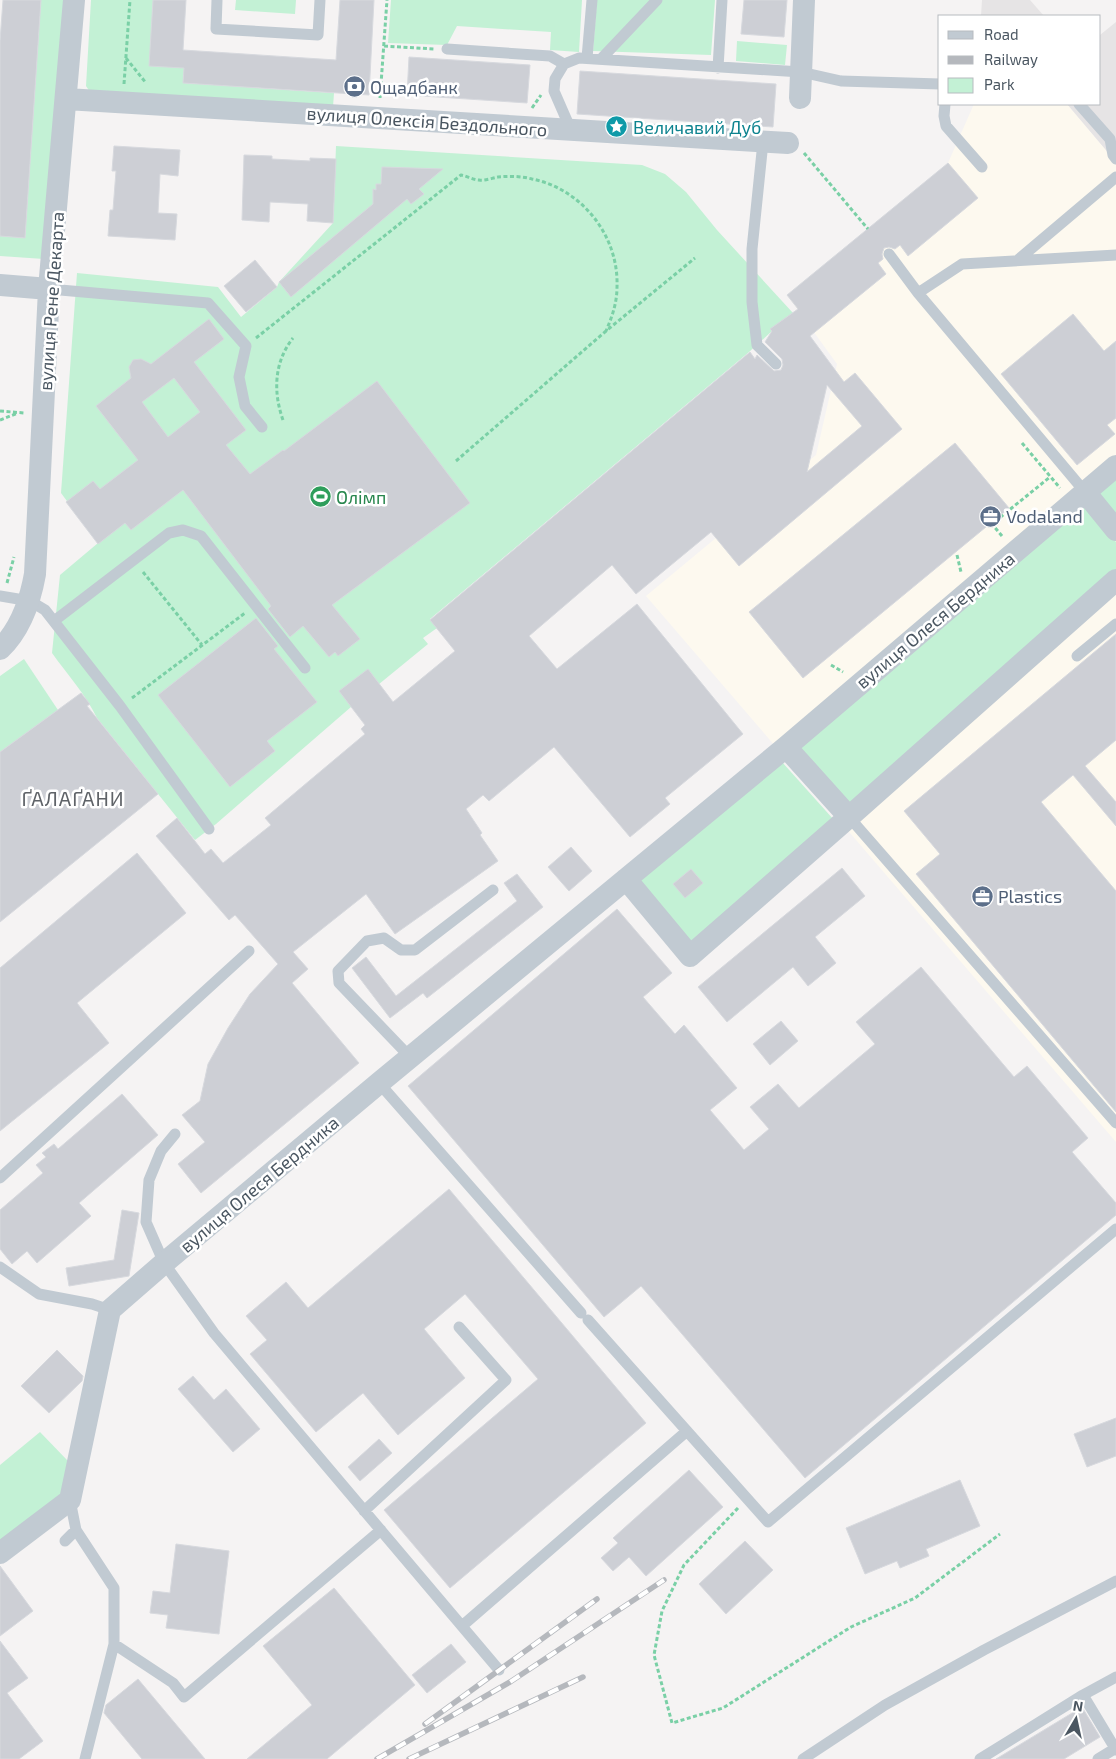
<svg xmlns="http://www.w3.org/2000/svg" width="1116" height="1759" font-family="'Exo 2',sans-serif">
  <rect width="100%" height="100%" fill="#f5f3f3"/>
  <path fill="#fdf9ef" d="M974,104H1067L1116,162V1142L646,596L816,455L837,364L787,295L948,163Z"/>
  <path fill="#e6e4e5" d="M982,0H1030L1044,16H981Z
    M1116,22V162L1067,104H1100V35Z"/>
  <path fill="#c3f1d5" d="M41,0H64L44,259L0,256V236L25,238Z
    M91,0H153L184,68V83L334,93L333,107L90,92L86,86Z
    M236,0H296L295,14L235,10Z
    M391,0H582L579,52L550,50L551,32L457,26L447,45L388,43Z
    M597,0H715L711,55L593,51Z
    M737,41L787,45L785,65L736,61Z
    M336,146L642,165L665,174L686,192L717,230L793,313L771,329L772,331L749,352L430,619L437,628L423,638L428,644L351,707L216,824L195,840L97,718C86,695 67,674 52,653L60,575L98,543L61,493L77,273L218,287L241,317L277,287L279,282L333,223Z
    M1116,477V517L1097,493Z
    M1084,505L1116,542V570L850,805L800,748Z
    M24,659L58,710L0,752V676Z
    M782,762L834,820L690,943L640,880Z
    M40,1432L67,1460L70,1476L65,1493L0,1541V1465Z"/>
  <path fill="#cdcfd5" stroke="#d7d9de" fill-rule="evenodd" d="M3,0H41L25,238L0,236V41Z
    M153,0H186L183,50L336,60L340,0H374L369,95L183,83L184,68L149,66Z
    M744,0H787L784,37L741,34Z
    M409,57L530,65L527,103L407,95Z
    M580,71L776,84L773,127L577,114Z
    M114,146L180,150L178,176L160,174L158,213L177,214L175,240L108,236L110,210H113L116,171H112Z
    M244,155L272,156V159L310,161V158L336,159L333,223L307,221L308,204L270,202L269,222L242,220Z
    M948,163L978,198L908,256L900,245L895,249L889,247L884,248L882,254L883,259L878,263L886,274L810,336L844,382L855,373L902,429L739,566L711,532L636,594L612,565L529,636L557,669L637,604L743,734L665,798L670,804L630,837L554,747L489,801L483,795L466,809L482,833L480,835L498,861L395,934L366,894L293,952L308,969L292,983L359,1063L201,1193L178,1164L205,1142L182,1115L200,1101L208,1064L228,1028L250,994L278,964L235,915L229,920L156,836L177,818L205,854L211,849L223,863L271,825L265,818L365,734L361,729L365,725L339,691L368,669L393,702L455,651L430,620L750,352L755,359L757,355L774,371L781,370L783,365L782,359L765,342L772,331L770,329L798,309L787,295ZM827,385L862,426L807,472Z
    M382,167L443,169L419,189L424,194L411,204L407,199L291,297L279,282L373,204V189L376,190V184H381Z
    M255,260L277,287L246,312L224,286Z
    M1073,314L1104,351L1116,341V418L1107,425L1115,434L1077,465L1001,374Z
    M209,319L224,339L194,362L246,430L226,445L250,474L283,450L284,451L377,381L470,503L332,605L360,639L338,656L335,652L329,657L303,626L290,637L268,609L271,606L183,490L131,530L125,523L98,544L66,502L93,481L100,489L138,460L96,406L131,378L129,367L133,360L141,359L151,364ZM174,378L200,412L168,437L142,402Z
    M955,443L1009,508L803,678L749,612Z
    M256,618L278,646L274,649L317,702L267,741L275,751L230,787L158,695Z
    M1116,634V740L1085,766L1116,802V826L1073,775L1041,802L1116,891V1112L916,874L940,854L904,811Z
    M81,693L90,704L87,706L158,794L0,922V752Z
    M571,847L592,871L569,891L548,867Z
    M137,853L186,913L77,1003L109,1043L0,1131V968Z
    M842,868L865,896L815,937L836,963L808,986L793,967L727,1022L698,987Z
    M691,869L703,883L685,898L673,884Z
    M517,874L543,907L427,998L423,993L390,1018L352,968L366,957L396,996L517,901L504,883Z
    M617,909L672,973L643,997L675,1034L684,1025L737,1088L710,1110L744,1150L769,1129L750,1107L778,1084L799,1108L875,1044L856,1022L921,967L1014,1077L1027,1066L1088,1138L1072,1152L1116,1203V1215L805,1478L641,1286L604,1317L408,1086Z
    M781,1021L798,1041L770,1065L753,1044Z
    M122,1094L158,1135L79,1203L91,1216L37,1263L27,1251L12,1264L0,1249V1210L43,1173L36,1165L46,1157L42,1153L54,1144L58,1149Z
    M449,1189L646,1423L450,1588L384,1510L538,1379L465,1294L424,1329L465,1378L398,1435L363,1393L316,1432L250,1354L267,1340L246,1316L286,1282L308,1308Z
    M122,1210L139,1213L129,1276L69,1286L66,1268L114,1260Z
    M57,1350L83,1376L82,1381L49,1413L21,1386Z
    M193,1376L214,1400L226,1389L260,1429L233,1452L178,1389Z
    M1116,1418V1456L1087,1467L1074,1434Z
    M379,1439L392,1453L360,1481L348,1467Z
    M689,1470L723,1507L646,1576L629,1557L613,1571L601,1558L618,1543L613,1538Z
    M960,1480L980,1526L926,1549L929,1556L900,1568L897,1561L865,1574L846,1528Z
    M745,1541L773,1570L726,1614L699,1584Z
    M176,1544L229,1551L219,1634L166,1628L168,1615L150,1613L153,1591L170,1593Z
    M0,1566L33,1611L0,1636Z
    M334,1588L415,1685L327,1759H247L312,1705L263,1646Z
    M0,1641L28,1678L7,1693L43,1741L19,1759H0Z
    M451,1644L466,1662L427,1693L412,1675Z
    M138,1679L205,1759H142L104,1713L106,1705Z
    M1082,1707L1100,1737L1064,1759H996Z"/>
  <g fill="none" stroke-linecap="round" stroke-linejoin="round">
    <path stroke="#7ad0a6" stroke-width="3" stroke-dasharray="4 2.5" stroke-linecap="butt" d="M384,46L434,49
      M126,58L146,83
      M124,84L130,0
      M380,98L387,0
      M532,108L541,95
      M804,153L868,229
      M256,338L461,175C467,176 473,180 479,180C485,181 492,178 498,177C509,176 521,176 532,179C582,189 619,236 617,287C617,303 612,317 606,331
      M0,411L24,413
      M0,420L18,413
      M283,420C273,392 274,362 293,338
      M1022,443L1060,488
      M456,461L606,331L695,258
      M1002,536L992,524L1050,477
      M957,555L961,572
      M143,572L202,645
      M7,583L14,557
      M831,665L843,672
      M132,698L245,613
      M738,1508L684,1565L662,1611L654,1655L672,1723L723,1708L851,1627L915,1598L1000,1534"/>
    <path stroke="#c1cad2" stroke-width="11" d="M217,0L216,29L318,35L320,0
      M447,49L550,56L564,64
      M587,58L592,0
      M601,59L657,0
      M718,68L722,0
      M945,104L944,116L946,126L982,167
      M1079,104L1110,139L1113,155L1116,159
      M571,130L554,91L555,79L564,64L579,58L801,72L841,81L940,84
      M763,142L752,249V302L757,345L776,364
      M889,254L918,293L1085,492
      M1019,259L1116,177
      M49,289L208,303L246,346L239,377L245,406L262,427
      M918,293L962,264L1116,255
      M0,596L30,601L45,610L120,706L209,829
      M54,621L169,533L183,530L201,536L305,668
      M1077,656L1116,624
      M849,817L1116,1123
      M410,1057L339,983L338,971L367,941L384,938L401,950H415L493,890
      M379,1083L581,1313
      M175,1134L161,1151L149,1180L146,1222L164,1263L214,1333L499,1670
      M0,1178L249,951
      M0,1267L39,1294L92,1304L110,1310
      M588,1320L768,1522L1116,1229
      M70,1500L76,1530L114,1588V1644L85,1759
      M364,1511L506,1380L459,1327
      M65,1541L76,1530
      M462,1626L687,1431
      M114,1644L173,1683L184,1697L381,1530
      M1083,1695L1116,1750
      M803,1759L885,1705L984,1650L1116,1581
      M980,1759L1083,1695L1116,1677
      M1098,1759L1116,1748"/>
    <path stroke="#c1cad2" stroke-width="22" d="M800,98L804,0
      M66,99L788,143
      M0,285L49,289
      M1085,492L1116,530
      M0,649C21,629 30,602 35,574L49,289L74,0
      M786,747L849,817
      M626,879L690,956L849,817L1116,580
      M0,1553L70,1500L110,1310L164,1263L379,1083L786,747L1116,466"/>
    <defs>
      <path id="rail" d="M425,1724L597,1599
        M377,1759L510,1682L664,1580
        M409,1759L583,1677"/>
    </defs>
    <use href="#rail" stroke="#b5b8bd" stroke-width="5.5"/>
    <use href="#rail" stroke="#fff" stroke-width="4" stroke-dasharray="11" stroke-linecap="butt"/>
  </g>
  <defs>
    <symbol id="bank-disc" viewBox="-11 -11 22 22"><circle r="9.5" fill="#5c6f8a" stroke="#fff"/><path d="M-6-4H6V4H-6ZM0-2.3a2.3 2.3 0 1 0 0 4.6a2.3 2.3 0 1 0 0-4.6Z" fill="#fff"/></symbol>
    <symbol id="sight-disc" viewBox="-11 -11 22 22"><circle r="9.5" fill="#0f9aa8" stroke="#fff"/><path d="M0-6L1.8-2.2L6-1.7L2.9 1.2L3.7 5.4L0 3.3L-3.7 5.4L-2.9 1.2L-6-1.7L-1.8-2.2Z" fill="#fff"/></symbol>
    <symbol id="stadium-disc" viewBox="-11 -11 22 22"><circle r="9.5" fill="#2e9e5b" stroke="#fff"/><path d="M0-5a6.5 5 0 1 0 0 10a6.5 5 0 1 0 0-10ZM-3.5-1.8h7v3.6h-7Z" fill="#fff"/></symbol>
    <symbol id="office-disc" viewBox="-11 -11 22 22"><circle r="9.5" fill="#5c6f8a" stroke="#fff"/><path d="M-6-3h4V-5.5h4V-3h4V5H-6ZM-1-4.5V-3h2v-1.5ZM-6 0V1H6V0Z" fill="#fff"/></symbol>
  </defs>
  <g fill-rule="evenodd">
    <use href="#bank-disc" x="342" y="74" width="25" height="25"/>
    <use href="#sight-disc" x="604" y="114" width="25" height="25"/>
    <use href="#stadium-disc" x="308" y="484" width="25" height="25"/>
    <use href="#office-disc" x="978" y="504" width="25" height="25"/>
    <use href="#office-disc" x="970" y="884" width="25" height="25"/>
  </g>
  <g text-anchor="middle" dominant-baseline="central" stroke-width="5" stroke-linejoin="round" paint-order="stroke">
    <g font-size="18" fill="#4e5e75" stroke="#fff" text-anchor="start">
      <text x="370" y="87">Ощадбанк</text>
      <text x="1006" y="516">Vodaland</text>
      <text x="998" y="896">Plastics</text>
    </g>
    <g font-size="18" fill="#4a5661" stroke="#fff">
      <text transform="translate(427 121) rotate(4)">вулиця Олексія Бездольного</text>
      <text transform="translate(51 301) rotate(-86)">вулиця Рене Декарта</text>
      <text transform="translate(935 620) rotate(-40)">вулиця Олеся Бердника</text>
      <text transform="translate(259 1184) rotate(-40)">вулиця Олеся Бердника</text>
    </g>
    <g font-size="18" fill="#0d838f" stroke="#fff" text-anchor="start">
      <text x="633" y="127">Величавий Дуб</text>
    </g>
    <g font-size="18" fill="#27864d" stroke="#fff" text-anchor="start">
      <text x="336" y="497">Олімп</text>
    </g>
    <g font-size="20" letter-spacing="1" fill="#5f6368" stroke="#fff">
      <text x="73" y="798">ҐАЛАҐАНИ</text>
    </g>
  </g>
  <rect x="938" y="15" width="162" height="90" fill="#ffffff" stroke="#b7bbc0"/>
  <rect x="948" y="31" width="25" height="8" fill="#c1cad2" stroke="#b7bbc0"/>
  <text x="984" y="40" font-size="15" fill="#4a5661">Road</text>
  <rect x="948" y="56" width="25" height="8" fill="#b5b8bd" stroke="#b7bbc0"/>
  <text x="984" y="65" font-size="15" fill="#4a5661">Railway</text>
  <rect x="948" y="78" width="25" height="15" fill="#c3f1d5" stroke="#b7bbc0"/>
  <text x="984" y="90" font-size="15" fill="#4a5661">Park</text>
  <g transform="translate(1076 1719) rotate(9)" stroke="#ffffff" stroke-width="4" paint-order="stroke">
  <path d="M0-4L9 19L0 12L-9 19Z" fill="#4a5661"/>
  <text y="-8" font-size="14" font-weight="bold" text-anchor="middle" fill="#4a5661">N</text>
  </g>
</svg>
